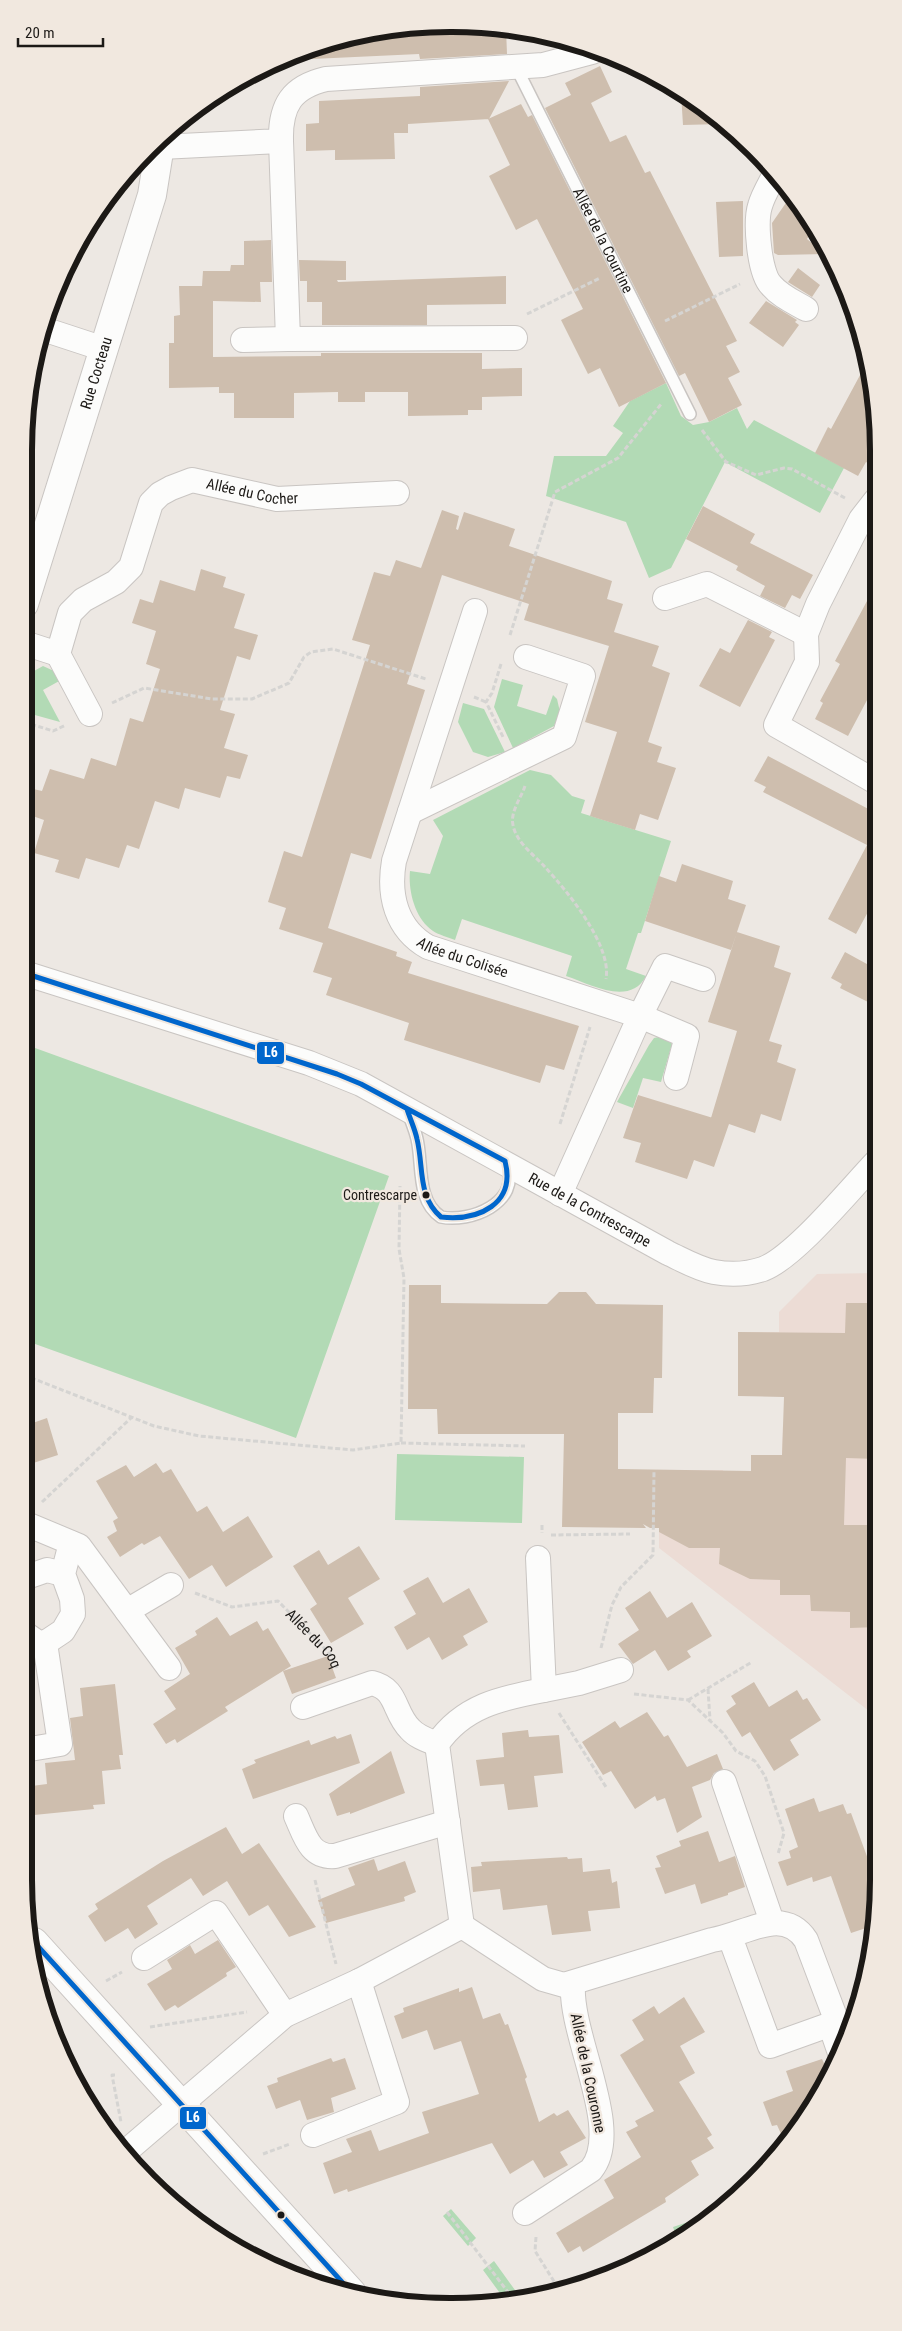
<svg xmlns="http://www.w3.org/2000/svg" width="902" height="2331" font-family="'Roboto Condensed',sans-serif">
  <rect width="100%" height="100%" fill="#ede8e3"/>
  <path fill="#ecdcd5" d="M877,1273L878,1718L659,1548V1470H723V1485H751V1455H782L783,1425H797V1396H738V1332H779V1312L817,1274Z"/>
  <path fill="#b2dab5" d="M666,383L681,416L693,425L709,422L737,408L747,429L754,420L844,468L820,513L725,462L671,568L649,578L626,522L546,496L554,456H606L623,433L613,426L630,401Z
    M43,666L54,671L61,680L43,690L60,722L24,712L34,671Z
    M502,679L523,685L517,706L546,715L553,695L557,699L560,712L554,726L513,748L494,707Z
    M463,703L484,709L505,752L488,757L473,752L458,722Z
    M530,770L551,775L572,796L585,800L581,813L671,841L641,933H638L626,969L646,976C630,1007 590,984 566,976L572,956L462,919L455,940C448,937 439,935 433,931C415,919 408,891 410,871L430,874L443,836L433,820Z
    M663,1036L668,1038L672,1044L661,1082L643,1078L633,1108L617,1102L649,1045L654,1038Z
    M24,1044L389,1176L296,1438L24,1340Z
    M397,1454L524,1457L522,1523L395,1520Z
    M451,2209L476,2238L468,2246L443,2216Z
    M703,2217L704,2221L688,2235L678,2241L673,2227Z
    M494,2261L520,2297L505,2300L483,2270Z"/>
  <path fill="#cebeae" d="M481,25L506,29L507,54L420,59L419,54L312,59L310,48L314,46L396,27Z
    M600,66L612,92L591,103L610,142L626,135L645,173L650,171L737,341L726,346L740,372L728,378L742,405L709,422L685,373L679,376L545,108L571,95L565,83Z
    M509,81L489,119L408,124V133H394L395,159L335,160V150L306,151V124L319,123V101L420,96V87Z
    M681,93L688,96L721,124L683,125Z
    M521,104L528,117L532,115L666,383L619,407L600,368L588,374L561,320L583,309L537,219L516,230L489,176L510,165L488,119Z
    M790,197L811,232L807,239L825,254L778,255L774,253L772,223Z
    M743,201V256L719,257L716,202Z
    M271,240L272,282H260L261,302L213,301V357L321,356V353H482V369L522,368V396L482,397V410H468V415L408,416V392H365V402H338V392L294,393V418H234V393H219V387L169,388V343H174V316L180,315L179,286H202L203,271H230L231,265H244V241Z
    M299,260L346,261V280H337L338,282L506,276V304L427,305V325H322V302H307V281H300Z
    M798,268L820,285L812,297L788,282Z
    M766,301L797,320L795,322L799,325L783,347L749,323Z
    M866,364L875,395V467L866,462L858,476L815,453L828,427L831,429Z
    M703,506L755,534L750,543L813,575L800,599L792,595L785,608L760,596L765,586L736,570L738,566L686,539Z
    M442,510L459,516L456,529L458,530L464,512L515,529L509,546L612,581L607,599L623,604L614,632L659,646L652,666L670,673L648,742L662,747L657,762L676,768L658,820L640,814L635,830L590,816L617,732L585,722L609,646L524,620L529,604L442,575L407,684L425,690L371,859L351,853L328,928L397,952L396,956L412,962L408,973L579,1026L564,1070L546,1065L540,1083L404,1040L409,1023L326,995L332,978L313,972L323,943L279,929L286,908L268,902L284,851L302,857L370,645L352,640L374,572L390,576L396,560L421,568Z
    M201,569L226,577L223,587L245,594L234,628L258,635L250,660L237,656L220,710L235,714L224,748L248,755L240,779L227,776L220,798L185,788L179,809L155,801L139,849L127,845L119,868L86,858L79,879L55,872L59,860L34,853L44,820L24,813L29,788L42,791L50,769L84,779L91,758L116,766L130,718L143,722L160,669L146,664L156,631L132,623L140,599L153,603L160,580L195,591Z
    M875,586V663L867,678L875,682V685L848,736L815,719L823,703L820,701L840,664L835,661Z
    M748,620L772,632L769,637L775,640L740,707L699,686L720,648L730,653Z
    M768,756L876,813V897L856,934L828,919L867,845L763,792L766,787L754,781Z
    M682,864L733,881L728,899L746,905L731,950L645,921L659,876L676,882Z
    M737,932L780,946L774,967L791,973L769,1041L782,1045L777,1062L796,1069L781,1121L761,1114L755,1133L729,1124L714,1167L694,1160L687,1179L635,1162L641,1143L623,1138L638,1095L713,1118H711L737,1031L708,1022Z
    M845,952L876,969V1006L840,988L842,984L831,978Z
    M409,1285H441V1303L547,1304L559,1292H586L596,1304L663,1305L662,1378H654L653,1413H618V1469L751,1471V1455H782L784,1397L738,1396V1332L845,1333L846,1303H877V1459L846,1458L844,1525H877L878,1627L850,1628V1612L811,1611L810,1595H780V1580L750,1579L719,1564L720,1548H689L659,1532V1528H650L643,1524L646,1528L562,1527L564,1434H438L437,1409H408Z
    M47,1418L58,1455L24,1466V1426Z
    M156,1463L163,1473L171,1469L197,1512L207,1506L223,1532L248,1516L273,1557L226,1587L212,1565L189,1579L160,1536L144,1545L142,1543L120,1557L107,1537L117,1531L113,1521L118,1518L96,1481L126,1465L134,1477Z
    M359,1546L380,1579L348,1598L364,1624L331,1643L310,1609L317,1604L293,1566L319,1550L328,1565Z
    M428,1577L443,1603L469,1588L488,1622L463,1636L468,1645L442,1660L429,1637L407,1650L394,1627L416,1614L403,1591Z
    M650,1591L667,1618L692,1602L712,1636L687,1651L691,1657L668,1671L655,1650L633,1664L618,1644L639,1630L625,1608Z
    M217,1617L230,1636L257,1621L263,1631L268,1628L291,1666L225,1707L228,1711L177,1743L175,1739L166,1744L153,1724L176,1709L164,1691L190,1674L175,1648L197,1635L195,1631Z
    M328,1656L336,1678L292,1694L283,1671Z
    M754,1682L769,1707L797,1690L803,1700L807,1698L821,1720L790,1740L799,1755L774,1771L750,1732L742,1737L726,1711L736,1704L731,1696Z
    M115,1684L123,1755H119L121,1769L102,1771L105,1804L93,1805L94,1809L34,1815V1811L24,1812V1787L47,1784L45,1763L75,1760L70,1718L83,1716L80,1688Z
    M647,1712L664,1737L668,1735L687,1767L717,1754L723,1769L714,1773L710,1780L692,1787L702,1817L677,1833L665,1798L657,1801L655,1796L635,1809L611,1771L603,1775L582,1742L615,1721L620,1728Z
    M528,1730L529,1737L559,1735L563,1773L534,1776L538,1807L508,1810L504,1784L480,1786L476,1760L504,1757L502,1733Z
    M351,1734L360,1763L253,1799L242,1769L256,1763L254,1760L309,1740L311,1745L335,1736L337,1739Z
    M391,1751L405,1793L350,1814V1812L337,1816L329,1794Z
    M814,1798L819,1812L843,1804L847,1814L851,1813L872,1870L878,1868L872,1926L851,1933L831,1876L813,1882L812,1877L787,1886L778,1862L791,1858L789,1851L798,1847L785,1809Z
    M226,1827L242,1854L259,1843L316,1927L289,1937L268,1905L249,1916L227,1881L203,1896L191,1878L147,1906L158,1924L135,1939L128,1928L105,1942L88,1916L98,1909L95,1904L163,1861Z
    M708,1831L719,1862L735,1856L745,1887L728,1893V1895L701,1904L695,1884L665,1894L655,1868L661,1867L656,1856L681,1846L679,1841Z
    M567,1857L568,1859L582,1858L583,1872L610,1869L612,1883L617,1881L620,1908L588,1911L591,1931L552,1935L547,1905L503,1910L500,1889L473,1892L471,1867L482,1866L481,1862Z
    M374,1859L378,1871L405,1861L416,1892L404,1897L405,1901L326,1923L318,1900L355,1885L348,1868Z
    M218,1940L236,1967L226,1973L227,1976L178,2008L175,2005L165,2011L147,1984L172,1969L167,1960L190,1945L195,1954Z
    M472,1987L483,2019L500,2013L505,2025L508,2024L527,2077L525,2079L539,2122L554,2113L557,2116L568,2110L586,2138L560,2152L568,2165L544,2178L533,2160L510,2174L492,2143L348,2192L347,2189L334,2194L323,2163L352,2152L346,2139L371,2130L379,2151L429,2133L422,2112L479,2094L461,2041L434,2050L427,2030L402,2039L394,2016L404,2012L403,2008L459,1988V1992Z
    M684,1997L705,2032L680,2046L695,2073L679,2082L712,2135L707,2138L714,2148L691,2161L699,2175L665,2198L666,2202L583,2252L580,2246L568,2253L556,2233L614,2198L604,2180L641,2157L626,2132L638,2126L635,2121L654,2111L620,2055L644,2040L632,2020L654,2006L659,2014Z
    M331,2058L333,2062L345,2058L356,2089L331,2098L334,2112L307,2120L300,2100L276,2109L267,2086L278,2082L277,2078Z
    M822,2059L830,2076L795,2132L782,2136L777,2125L772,2126L763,2102L793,2091L786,2071Z"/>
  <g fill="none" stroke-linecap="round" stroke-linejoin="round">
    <defs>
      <g id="lane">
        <path id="s2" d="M516,67L690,414"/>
        <path d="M408,1112C411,1121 415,1130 417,1139C423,1164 416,1201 441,1217C470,1223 521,1203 507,1165"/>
      </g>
      <g id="street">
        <path d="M281,141L288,339L515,338"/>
        <path d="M161,147L281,141C280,105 292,87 326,79L543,65L592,52"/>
        <path d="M775,174C770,184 763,195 760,206C755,222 759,273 771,285C780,296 794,302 806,309"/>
        <path d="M43,329L104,349"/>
        <path d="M243,340L288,339"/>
        <path d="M875,501L861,519L818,604L806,634L807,662L776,725L876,782"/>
        <path d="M665,598L707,584L806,634"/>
        <path id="s3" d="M475,611L394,861C388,895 396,929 428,947L640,1016L560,1194"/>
        <path id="s4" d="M24,643L58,654L70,613L83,600L116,582L131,567L151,503L160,494L171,488L192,480L277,499L397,493"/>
        <path d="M58,654L90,714"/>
        <path d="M410,812L564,737L583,676L526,657"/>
        <path id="s5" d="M24,973L309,1063L361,1084L668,1253C683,1260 698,1269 714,1272C730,1275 748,1274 763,1269C795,1257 851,1188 876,1162"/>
        <path d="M676,1078L687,1036L640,1016L665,966L703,979"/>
        <path d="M24,1523L79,1546L169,1668"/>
        <path d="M24,1578L47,1570L63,1574"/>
        <path d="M127,1611L171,1585"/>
        <path d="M24,1633L37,1642L45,1643"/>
        <path d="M544,1690L579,1683L621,1670"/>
        <path d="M303,1707L372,1683C398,1689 393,1712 410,1729C417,1737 427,1740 437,1744"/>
        <path d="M24,1750L60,1744L45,1643L63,1631L73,1614L72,1599L63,1574L71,1543"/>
        <path d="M724,1782L772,1922"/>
        <path d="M296,1816C305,1836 310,1858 335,1856L448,1822"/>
        <path d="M462,1926L437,1744C463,1706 501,1698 544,1690L538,1558"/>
        <path d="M144,1958L216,1913L285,2015"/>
        <path d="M830,2024L840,2053"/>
        <path d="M313,2135L397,2102L359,1981"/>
        <path d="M124,2153L285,2015L359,1981L462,1926L543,1979L564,1985L712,1940C745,1935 783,1905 806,1940L837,2022L770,2046L730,1937"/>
        <path d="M525,2213L591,2170C624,2131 569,2035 573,1984"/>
      </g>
      <g id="secondary">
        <path id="s6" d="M24,604L152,195L161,139"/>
        <path d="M34,1942L352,2293"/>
      </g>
    </defs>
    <use href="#lane" stroke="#c9c5c2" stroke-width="14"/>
    <use href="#street" stroke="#c9c5c2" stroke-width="26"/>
    <use href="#secondary" stroke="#c9c5c2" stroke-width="30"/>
    <g stroke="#d5d4d2" stroke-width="3" stroke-dasharray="5 2.5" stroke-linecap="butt">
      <path d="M527,314L600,278"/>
      <path d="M665,321L740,284"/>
      <path d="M702,430L726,462L756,475L784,468L792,469L845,498"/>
      <path d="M510,635L555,492L618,458L662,403"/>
      <path d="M501,664L492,693L486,702L504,739"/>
      <path d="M474,697L486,702"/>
      <path d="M112,703L144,688L212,699H252L289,683L304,657L311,652L333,649L426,679"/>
      <path d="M24,722L53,731L66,725"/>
      <path d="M525,786C521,798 510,812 513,825C516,842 534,855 545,867C567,891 612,945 606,979"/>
      <path d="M560,1124L590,1027"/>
      <path d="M24,1375L154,1426L199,1436L353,1450L401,1443L404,1278L399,1249L400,1186"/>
      <path d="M401,1443L525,1446"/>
      <path d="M42,1502L132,1417"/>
      <path d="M542,1525V1533"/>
      <path d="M551,1535L630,1534"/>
      <path id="s1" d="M195,1593L232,1607L278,1601L332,1656L337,1668"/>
      <path d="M601,1648L612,1605L621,1587L653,1555L654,1470"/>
      <path d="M708,1689L710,1720"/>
      <path d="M634,1694L688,1700L723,1733L736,1751L755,1761L765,1776L784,1833L778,1854"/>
      <path d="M688,1700L752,1662"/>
      <path d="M559,1713L606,1787"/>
      <path d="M315,1880L336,1964"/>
      <path d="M106,1981L122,1972"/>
      <path d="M150,2027L247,2012"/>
      <path d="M115,2075H112L121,2122"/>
      <path d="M263,2154L290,2144"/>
      <path d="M447,2212L514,2300"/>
      <path d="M536,2237L535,2251L560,2291"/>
      <path d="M575,2287L676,2236L689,2235"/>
    </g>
    <use href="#lane" stroke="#fcfcfb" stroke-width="11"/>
    <use href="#street" stroke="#fcfcfb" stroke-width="24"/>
    <use href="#secondary" stroke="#fcfcfb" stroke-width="28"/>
    <defs>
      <path id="bus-1" d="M24,973L337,1074L361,1084L505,1161
        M407,1109C410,1119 415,1129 417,1139C424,1167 417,1196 441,1217C479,1221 516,1204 505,1161
        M34,1942L352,2293"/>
    </defs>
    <use href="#bus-1" stroke="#f1e8df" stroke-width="9"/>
    <use href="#bus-1" stroke="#06c" stroke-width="5"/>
  </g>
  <g fill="#1c1916" stroke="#f1e8df" stroke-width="2">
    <circle cx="426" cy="1195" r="4.5"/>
    <circle cx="281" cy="2215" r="4.5"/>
  </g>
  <g text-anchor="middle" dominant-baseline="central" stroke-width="4.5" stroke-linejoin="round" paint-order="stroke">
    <g font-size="14" fill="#1c1916" stroke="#f1e8df" text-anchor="end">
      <text x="417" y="1195">Contrescarpe</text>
    </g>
    <g font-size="15" fill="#1c1916" stroke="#f1e8df">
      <text stroke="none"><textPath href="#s2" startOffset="194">Allée de la Courtine</textPath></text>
      <text stroke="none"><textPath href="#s6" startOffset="242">Rue Cocteau</textPath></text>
      <text stroke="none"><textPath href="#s4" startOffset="332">Allée du Cocher</textPath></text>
      <text stroke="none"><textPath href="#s3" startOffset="398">Allée du Colisée</textPath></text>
      <text stroke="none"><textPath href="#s5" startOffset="616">Rue de la Contrescarpe</textPath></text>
      <text stroke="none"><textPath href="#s1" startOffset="138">Allée du Coq</textPath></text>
      <text transform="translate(588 2073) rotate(78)">Allée de la Couronne</text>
    </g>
  </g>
  <path d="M0 0H902V2331H0ZM450 32H452A418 418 0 0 1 870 450V1880A418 418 0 0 1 452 2298H450A418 418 0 0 1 32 1880V450A418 418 0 0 1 450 32Z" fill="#f1e8df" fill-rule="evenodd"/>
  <path fill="none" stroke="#1c1916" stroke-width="6" d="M450 32H452A418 418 0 0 1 870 450V1880A418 418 0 0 1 452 2298H450A418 418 0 0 1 32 1880V450A418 418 0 0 1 450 32Z"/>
  <g stroke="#f1e8df" stroke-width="2">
    <rect x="256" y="1041" width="29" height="24" rx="5" fill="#06c"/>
    <rect x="179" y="2106" width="28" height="24" rx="5" fill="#06c"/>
  </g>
  <g font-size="14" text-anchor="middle" font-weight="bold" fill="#fff">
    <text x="271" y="1057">L6</text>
    <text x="193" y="2122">L6</text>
  </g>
  <path d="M18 38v8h85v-8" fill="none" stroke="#1c1916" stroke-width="2.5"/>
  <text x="25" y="38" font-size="15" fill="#1c1916" stroke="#f1e8df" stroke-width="4" paint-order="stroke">20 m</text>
</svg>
